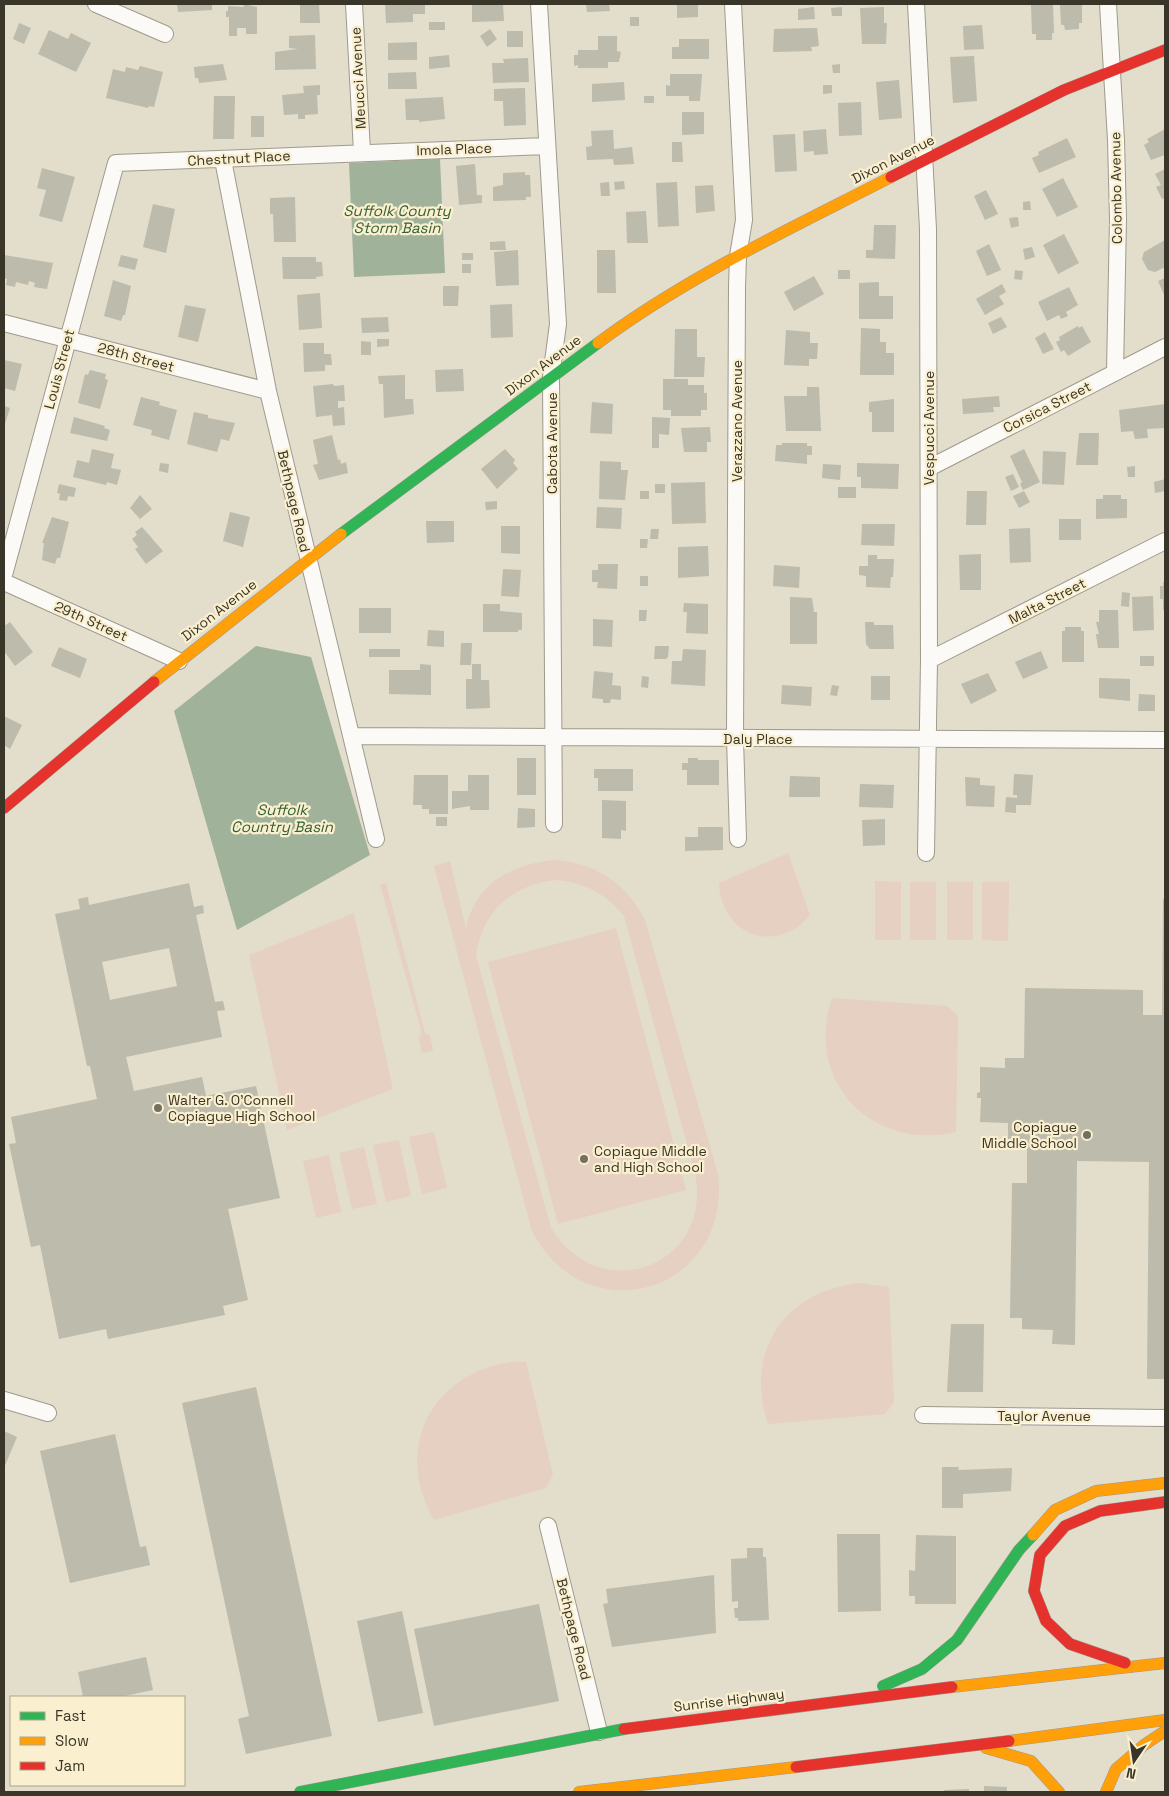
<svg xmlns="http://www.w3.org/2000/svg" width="1169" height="1796" font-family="'Space Grotesk',sans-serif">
  <rect width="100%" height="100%" fill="#e3ddcb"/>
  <path fill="#e5d0c2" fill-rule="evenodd" d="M788,853L810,915C776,956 721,935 719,883Z
    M554,860C596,863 626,883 645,920L718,1174C732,1292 586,1336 532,1231L434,866L450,861L466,929C475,884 510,865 554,860ZM557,880C586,883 606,894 624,916L695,1173C714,1266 601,1309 551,1228L476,956C482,911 513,884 557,880Z
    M875,881L901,882V940H875Z
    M910,882H936V940H910Z
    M947,882H973V940H947Z
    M982,882H1009L1008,941L982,940Z
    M386,883L425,1033L430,1036L433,1051L422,1053L419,1038L422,1033L380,885Z
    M354,913L393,1089L287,1130L249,955Z
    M616,928L686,1190L558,1224L488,962Z
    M832,998L947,1006L958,1016L956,1132C872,1151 804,1082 832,998Z
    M434,1132L447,1188L422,1194L409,1137Z
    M399,1140L411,1196L386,1202L373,1145Z
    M364,1147L377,1204L352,1209L339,1153Z
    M329,1155L341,1212L316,1218L303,1161Z
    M860,1283L889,1287L894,1402L885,1414L768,1424C744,1352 784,1291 860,1283Z
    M511,1362H526L553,1475L546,1488L434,1520C393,1449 431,1374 511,1362Z"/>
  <path fill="#a0b299" d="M440,159L445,273L354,277L349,163Z
    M256,646L311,657L370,855L237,930L174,711Z"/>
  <path fill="#bcbbac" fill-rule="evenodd" d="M177,4H212V10L178,12Z
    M243,4L257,7V34H246V28H237V36H229V17H226V11H228V6L244,7Z
    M300,4H319L320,23H300Z
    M385,4H425V14H413V22L386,23Z
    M472,4H503L504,21L472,22Z
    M586,4H609L610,11L587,12Z
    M677,4H698V17L677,18Z
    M1053,4L1054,33H1052V40H1036V34H1032L1031,5Z
    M1060,4H1082V23H1079V29L1065,30L1064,25H1061Z
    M814,7L815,19L798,20V9Z
    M842,7V16H832L831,8Z
    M884,7V23H887L886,44H862L860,8Z
    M630,17H639V26H630Z
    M429,22H445V30H429Z
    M19,23L31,28L24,44L13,39Z
    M982,25L984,49L964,50L963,26Z
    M811,28H817L819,46L811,47L812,51L773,52L774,29Z
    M490,29L497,39L487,47L480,36Z
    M49,30L68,39L71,33L91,43L76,72L38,54Z
    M507,31H523V47H507Z
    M315,35L316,69L275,70V52L298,49L289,48V36Z
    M598,36H617V51L621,52L619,62H608V68H578V65L574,66V55H578V50H598Z
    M679,39H709V59H672V47H679Z
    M417,42V60H388V43Z
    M449,55L450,67L429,69V57Z
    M974,56L977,101L953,103L950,57Z
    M528,58L529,82L493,83L492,63H504L503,59Z
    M223,64L227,80L199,83L198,78H195L194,67Z
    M840,64V73H833L832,65Z
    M140,66L163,72L154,107L149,106L148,108L106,98L113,69L125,72L126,67L138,70Z
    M416,72L417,89H388V73Z
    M670,74H702L700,101H689V96H666V85L670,86Z
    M899,80L902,118L879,120L876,82Z
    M624,82L625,100L592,102V84Z
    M320,85V95H317L318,114L305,115V119H298V114L284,115L282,95L304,93L303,86Z
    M823,85H832V93L823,94Z
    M525,88L526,125L504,126L503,101H494V89Z
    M214,96H235L234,139H213Z
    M644,96H654V103H644Z
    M443,97L445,119L419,122V120H406L405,99Z
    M861,102L862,135L839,136L838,103Z
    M682,112H704V134L682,135Z
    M251,116H264V137H251Z
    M826,129L828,154L814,155V151L804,152L803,131Z
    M1165,129V155L1151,160L1144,145L1149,142L1147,139Z
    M613,130L614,149L632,147L634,164L614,165L613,159L587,160L586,147L592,146L591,131Z
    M795,134L797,171L775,172L773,135Z
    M1067,138L1076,157L1039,173L1032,158L1039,155L1038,152Z
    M672,142H682L683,162H672Z
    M475,164L477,195H482V203L459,205L456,166Z
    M42,168L75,177L62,222L39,216L46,190L37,188Z
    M1165,169V198L1162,199L1156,187L1161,185L1155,174Z
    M525,172V175H530L531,197H526V200L493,201V187L503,185V173Z
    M1063,178L1078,207L1057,217L1042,189Z
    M624,181L625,189L615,190L614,182Z
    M609,182L610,196H601L600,183Z
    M677,182L679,226L658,227L656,183Z
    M713,185L715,211L696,213L695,186Z
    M986,190L998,214L985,220L974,196Z
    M295,197L296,242H274L273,214H270V198Z
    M1030,201L1031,210H1023V202Z
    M153,204L175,209L166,253L143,247Z
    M646,211L648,243H627L626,212Z
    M1018,217L1019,226L1011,228L1009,218Z
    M874,225H896L895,259L866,258V250H873Z
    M1064,234L1079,263L1058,274L1043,245Z
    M1165,240V267L1155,272L1148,270L1142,259L1144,252Z
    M505,241L506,250H490V242Z
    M989,244L1001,270L987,276L976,251Z
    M1032,247L1035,257L1025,260L1023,249Z
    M518,250L519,285L496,286L494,252Z
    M597,250H615L616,293H597Z
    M462,253H473V260H462Z
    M4,255L53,263L47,289L34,287L35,283L29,281L28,285L16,282L15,287L6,285L7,279L4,278Z
    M121,255L138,259L135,270L118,266Z
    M282,257H316V262H322L323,276L316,277V279H283Z
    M462,264H471V273H462Z
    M838,270H850V279H838Z
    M1015,270L1023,271L1022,280L1014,279Z
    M814,276L824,294L794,311L784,292Z
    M1165,278V297L1158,281Z
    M113,280L131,286L125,315H123L121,321L104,316Z
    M879,282V296H893V319H859V283Z
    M1002,284L1006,292L999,296L1004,304L985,315L976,299Z
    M443,286H459L458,306H443Z
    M1069,287L1078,305L1066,312L1068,316L1061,319L1059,315L1047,321L1038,302Z
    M320,293L322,328L299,330L297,295Z
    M512,304L513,337L491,338L490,305Z
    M185,305L206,309L198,342L178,337Z
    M388,317L389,332L362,333L361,318Z
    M1001,317L1007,327L993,334L988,323Z
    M1078,326L1079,328L1082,326L1091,342L1068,356L1064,350L1061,352L1056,342L1060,340L1059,337Z
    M861,328L880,329V342H886V353H894V375H860Z
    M675,329H697V357H705L704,377H674Z
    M786,330L810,332V343H818L817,359H809V366L784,365Z
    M1045,332L1054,349L1043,354L1035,338Z
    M377,339H389V346L377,347Z
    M361,341L371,342V355H361Z
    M303,343H324V354H331L332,365H325V371L304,372Z
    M4,360L22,364L15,391L4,388Z
    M463,369L464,391L436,392L435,370Z
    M90,370L106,374L105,379L108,380L100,409L78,403L85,374L88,375Z
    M405,375V399H413L414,414L384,418L383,384H379L378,376Z
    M663,379H688V385H704V393H707V410H701V416H671V410H663Z
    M333,384L334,386L344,385L345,401H338V408L344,407L345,425L333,426L332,415L316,417L313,386Z
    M807,387H819L821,431H786L784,396H807Z
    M999,396L1000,407H993L994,412L963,414L962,399Z
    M141,397L160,402L159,405L177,410L169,440L151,435L152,430L133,425Z
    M894,399V432H872V412H869V402Z
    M592,402L613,404L612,434L590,433Z
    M1165,404V428L1147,429L1148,438L1135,439L1133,431L1121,432L1119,410Z
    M4,406L10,408L4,427Z
    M194,412L208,415V418L235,423L229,441L221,439L217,452L187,444Z
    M74,417L105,426L104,428L110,430L107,441L70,433Z
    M652,417L670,418L669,435L659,434V448H652Z
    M710,427L711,442H707V452H684L681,428Z
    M1079,433H1099L1098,465H1076Z
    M332,435L338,460L340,459L341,464L346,462L348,473L319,480L313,465L318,464L313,440Z
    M782,443H807V446H812V455H807V464L775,461L776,445H782Z
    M92,449L114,454L111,468L121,470L117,485L107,482L106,485L73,477L77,460L89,463Z
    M505,449L515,460L513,463L518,469L497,489L481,469Z
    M1024,449L1040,482L1023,490L1020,484L1022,482L1010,456Z
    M1043,451L1066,452L1064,485L1042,484Z
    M600,461L621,462V470H628L625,500L599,499Z
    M160,463L169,464L168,473L159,471Z
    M857,463L899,464L898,489L861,488V477H857Z
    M823,464L841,465L840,480L822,478Z
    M1135,466V477H1128L1127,467Z
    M1013,474L1019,487L1011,491L1005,477Z
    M1165,479V491L1155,493L1154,482Z
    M705,482L706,523L672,524L671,483Z
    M59,484L76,488L74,497L68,496L67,501L59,500L60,494L57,493Z
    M655,484H665V493H655Z
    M838,487H856V498H838Z
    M640,491H649V499H640Z
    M967,491H987L986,525H966Z
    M1024,491L1030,502L1019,508L1013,496Z
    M140,495L152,509L140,519L130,508Z
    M1103,495H1121V499H1127V518L1096,519V499H1103Z
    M497,501V509L486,510L485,502Z
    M597,507L622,508L621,529L596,528Z
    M230,512L250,517L243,547L223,541Z
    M52,517L69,522L60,558H57L55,564L42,560L44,543H42Z
    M1059,519H1081V540H1059Z
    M426,521H454V542L427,543Z
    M862,524H895L894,546L861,545Z
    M501,526H520V554L501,553Z
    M142,527L163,551L146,564L135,549L138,547L132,539L137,535L135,532Z
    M1030,528L1031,562L1010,563L1009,529Z
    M651,529H659L658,539H650Z
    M640,539H648L647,548H640Z
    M708,546L709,576L678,578V547Z
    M981,554V590H960L959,555Z
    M868,555H877V559H894L893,577H891L890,588L866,587V576L859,575V566H868Z
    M598,564H618L617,589L597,588L598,582H592V570H598Z
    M774,565L800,567L799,588L773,586Z
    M503,569L521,570L519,597L501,596Z
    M640,576H648V586H640Z
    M1163,582H1165V610H1163V599H1160V586H1163Z
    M1122,592L1130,593L1129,607L1121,606Z
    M1153,596L1154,630L1133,631L1132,597Z
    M790,597L812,598L814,612H817V644H790Z
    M684,603L708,604V634L686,633L687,612H683Z
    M483,604H500V611L522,613V630H518V632H483Z
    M359,608H391V633H359Z
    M639,610H647L646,621H639Z
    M1099,610H1118L1119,648H1098L1096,634H1099L1096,622H1099Z
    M593,619L613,620L612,647L593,646Z
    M10,622L33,652L15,666L4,651V626Z
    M865,622H874V625H893L894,649H870L866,644Z
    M1065,627H1081V631H1084V662H1062V631H1065Z
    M428,630L444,631V647L427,646Z
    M461,643H472L471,665H460Z
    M655,646H669L668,657L666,659H654Z
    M59,647L87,659L80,678L51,666Z
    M369,649H400V657H369Z
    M683,649L706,650L705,686L671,684L672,661H682Z
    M1041,651L1048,668L1023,679L1015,662Z
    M1140,656H1154V666H1140Z
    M420,664L431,665V695L389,694V670H420Z
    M472,664H481V680H489L490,708L466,709V679H472Z
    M594,671L613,673L612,685L621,686V700L611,699L610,703H603V699L592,698Z
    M988,673L997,691L971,704L961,684Z
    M642,676L649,677L648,688L641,687Z
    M871,676H890V700H871Z
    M1099,678L1130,679V701L1099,698Z
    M782,685L812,687L811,706L781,704Z
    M832,685L839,686L837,696L830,695Z
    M1139,694L1155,695V711H1138Z
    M4,716L22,725L10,749L4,745Z
    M517,758H536V795H517Z
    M688,758H698V760H719V785H687V770H682V763H688Z
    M594,769H633V791H598V778H594Z
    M1014,774L1033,775L1031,805H1016V813L1005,812L1006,797L1017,798V795H1013Z
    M414,775H448V814H429V809H422V805H413Z
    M468,775H489V810H470V806L452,809V791H468Z
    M790,776L820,777V797H789Z
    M965,777L980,778V785L995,786L994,807L966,806Z
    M860,784L894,785L893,808L859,807Z
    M602,800L626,801V831L621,830V839L602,838Z
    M518,808L535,809V827L517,828Z
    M436,817H447V826H436Z
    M885,819V845L863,846L862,820Z
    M698,827H723V850L685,851V837H698Z
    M189,883L194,907L203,905L204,913L196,915L215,1002L223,1001L225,1010L217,1011L222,1037L126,1057L134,1091L202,1077L206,1096L256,1086L280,1198L228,1209L248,1300L223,1306L225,1315L108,1339L106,1329L59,1339L40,1245L31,1247L9,1144L16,1143L11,1117L97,1099L90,1066H87L55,914L80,909L78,899L88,897L89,905ZM169,948L177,986L110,1000L102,962Z
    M1163,899H1165V1379H1147L1149,1162L1077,1161L1075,1345L1052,1344L1053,1330L1022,1329V1318H1010L1012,1183H1027V1147H1008V1123L980,1122L981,1098H977V1093L980,1092V1067L1005,1068V1058H1024L1025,988L1143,990V1015H1162Z
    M951,1324H984L983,1392H947Z
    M256,1387L332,1736L246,1754L238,1719L249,1716L182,1403Z
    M4,1431L17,1437L4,1468Z
    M115,1434L140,1547L146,1546L150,1565L70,1583L40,1451Z
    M942,1467H959L958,1470L1012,1468L1011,1491L963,1494V1508H942Z
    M837,1534H880L881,1611L838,1612Z
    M916,1535L956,1536V1604H915V1596H909V1570L915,1571Z
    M747,1548H763V1557H766L769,1620L738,1621V1618H735L734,1608H738V1601L732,1602L731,1559L747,1558Z
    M714,1575L716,1633L612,1647L603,1604L608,1603L606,1589Z
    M539,1604L559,1701L434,1726L414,1629Z
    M402,1611L423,1713L378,1722L357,1621Z
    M146,1657L153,1690L120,1697H83L78,1672Z
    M984,1786L1007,1787V1792H984Z
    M969,1789V1792H944V1790Z"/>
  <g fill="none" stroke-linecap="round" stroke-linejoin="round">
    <defs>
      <path id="street" d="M96,4L165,34
        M354,4L362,152
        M539,4L558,324L551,377L554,824
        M733,4L744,220L738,256L737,287L735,738L738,839
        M916,4L928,229L929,660L926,853
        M1108,4L1116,140L1118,219L1115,372
        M223,160L268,391L376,839
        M4,323L268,391
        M929,468L1165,347
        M4,575L116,163L546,146
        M4,582L179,661
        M929,660L1165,541
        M352,736L1165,740
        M4,1400L48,1413
        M923,1415L1165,1418
        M548,1526L599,1732"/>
      <path id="fast" d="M341,534L598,343
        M883,1686L922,1669L957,1640L1019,1550L1033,1535
        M300,1792L624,1729"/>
      <path id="slow" d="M598,343C688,276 792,228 891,177
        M154,682L341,534
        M1033,1535L1055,1510L1096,1491L1165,1483
        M952,1687L1165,1663
        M1009,1741L1165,1720
        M986,1748L1031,1761L1059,1792
        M579,1792L796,1767
        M1106,1792L1116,1769L1144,1745L1165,1731"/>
      <path id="jam" d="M891,177L1064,90L1165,50
        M4,808L154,682
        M1125,1663L1070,1644L1046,1621L1034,1591L1040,1555L1065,1526L1100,1511L1165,1502
        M624,1729L952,1687
        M796,1767L1009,1741"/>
    </defs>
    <use href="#street" stroke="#9f9a8d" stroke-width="18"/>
    <use href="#fast" stroke="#9f9a8d" stroke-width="12"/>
    <use href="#slow" stroke="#9f9a8d" stroke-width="12"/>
    <use href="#jam" stroke="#9f9a8d" stroke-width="12"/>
    <use href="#street" stroke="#fbfaf7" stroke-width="16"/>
    <use href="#fast" stroke="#30b455" stroke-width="11"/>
    <use href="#slow" stroke="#ff9f0a" stroke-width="11"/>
    <use href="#jam" stroke="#e5322d" stroke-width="11"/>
  </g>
  <g fill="#747061" stroke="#faefce" stroke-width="2">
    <circle cx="158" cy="1108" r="5"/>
    <circle cx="1087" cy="1135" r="5"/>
    <circle cx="584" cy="1159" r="5"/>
  </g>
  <g text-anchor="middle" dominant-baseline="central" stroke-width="4.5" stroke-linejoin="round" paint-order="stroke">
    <g font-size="14" fill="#393528" stroke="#faefce">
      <text transform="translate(358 78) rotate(-93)">Meucci Avenue</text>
      <text transform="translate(454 149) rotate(-2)">Imola Place</text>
      <text transform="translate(239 158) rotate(-3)">Chestnut Place</text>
      <text transform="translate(893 159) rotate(-27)">Dixon Avenue</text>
      <text transform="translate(1116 188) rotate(-91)">Colombo Avenue</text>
      <text transform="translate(136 357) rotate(15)">28th Street</text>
      <text transform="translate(543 365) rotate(-37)">Dixon Avenue</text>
      <text transform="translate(59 369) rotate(-75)">Louis Street</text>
      <text transform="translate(1047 407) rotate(-27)">Corsica Street</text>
      <text transform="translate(737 421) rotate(-90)">Verazzano Avenue</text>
      <text transform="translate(929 428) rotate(-90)">Vespucci Avenue</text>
      <text transform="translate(552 443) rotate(-90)">Cabota Avenue</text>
      <text transform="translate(294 501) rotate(77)">Bethpage Road</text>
      <text transform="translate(1047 601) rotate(-27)">Malta Street</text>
      <text transform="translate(219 610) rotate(-38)">Dixon Avenue</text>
      <text transform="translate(91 621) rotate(24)">29th Street</text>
      <text x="758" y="739">Daly Place</text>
      <text x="1044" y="1416">Taylor Avenue</text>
      <text transform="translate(574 1629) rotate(76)">Bethpage Road</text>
      <text transform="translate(729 1700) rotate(-7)">Sunrise Highway</text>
    </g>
    <g font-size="14" fill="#393528" stroke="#faefce" text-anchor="start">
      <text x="168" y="1100">Walter G. O'Connell<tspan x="168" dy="16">Copiague High School</tspan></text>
      <text x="1077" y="1127" text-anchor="end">Copiague<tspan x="1077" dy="16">Middle School</tspan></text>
      <text x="594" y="1151">Copiague Middle<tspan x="594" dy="16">and High School</tspan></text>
    </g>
    <g font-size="15" font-style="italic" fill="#336037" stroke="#faefce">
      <text x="397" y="210">Suffolk County<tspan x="397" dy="17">Storm Basin</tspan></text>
      <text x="282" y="809">Suffolk<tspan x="282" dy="17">Country Basin</tspan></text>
    </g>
  </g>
  <rect width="1169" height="1796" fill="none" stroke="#393528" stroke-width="10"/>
  <rect x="10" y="1696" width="175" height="90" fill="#faefce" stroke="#ada58c"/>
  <rect x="20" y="1712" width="25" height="8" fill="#30b455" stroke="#ada58c"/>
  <text x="55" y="1721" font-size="15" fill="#393528">Fast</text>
  <rect x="20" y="1737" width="25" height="8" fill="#ff9f0a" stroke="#ada58c"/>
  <text x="55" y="1746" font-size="15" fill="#393528">Slow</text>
  <rect x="20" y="1762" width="25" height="8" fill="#e5322d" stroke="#ada58c"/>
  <text x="55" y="1771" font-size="15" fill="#393528">Jam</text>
  <g transform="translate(1134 1761) rotate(193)" stroke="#faefce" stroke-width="4" paint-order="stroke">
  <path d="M0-4L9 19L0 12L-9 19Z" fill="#393528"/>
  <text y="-8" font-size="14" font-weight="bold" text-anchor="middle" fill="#393528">N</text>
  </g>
</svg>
